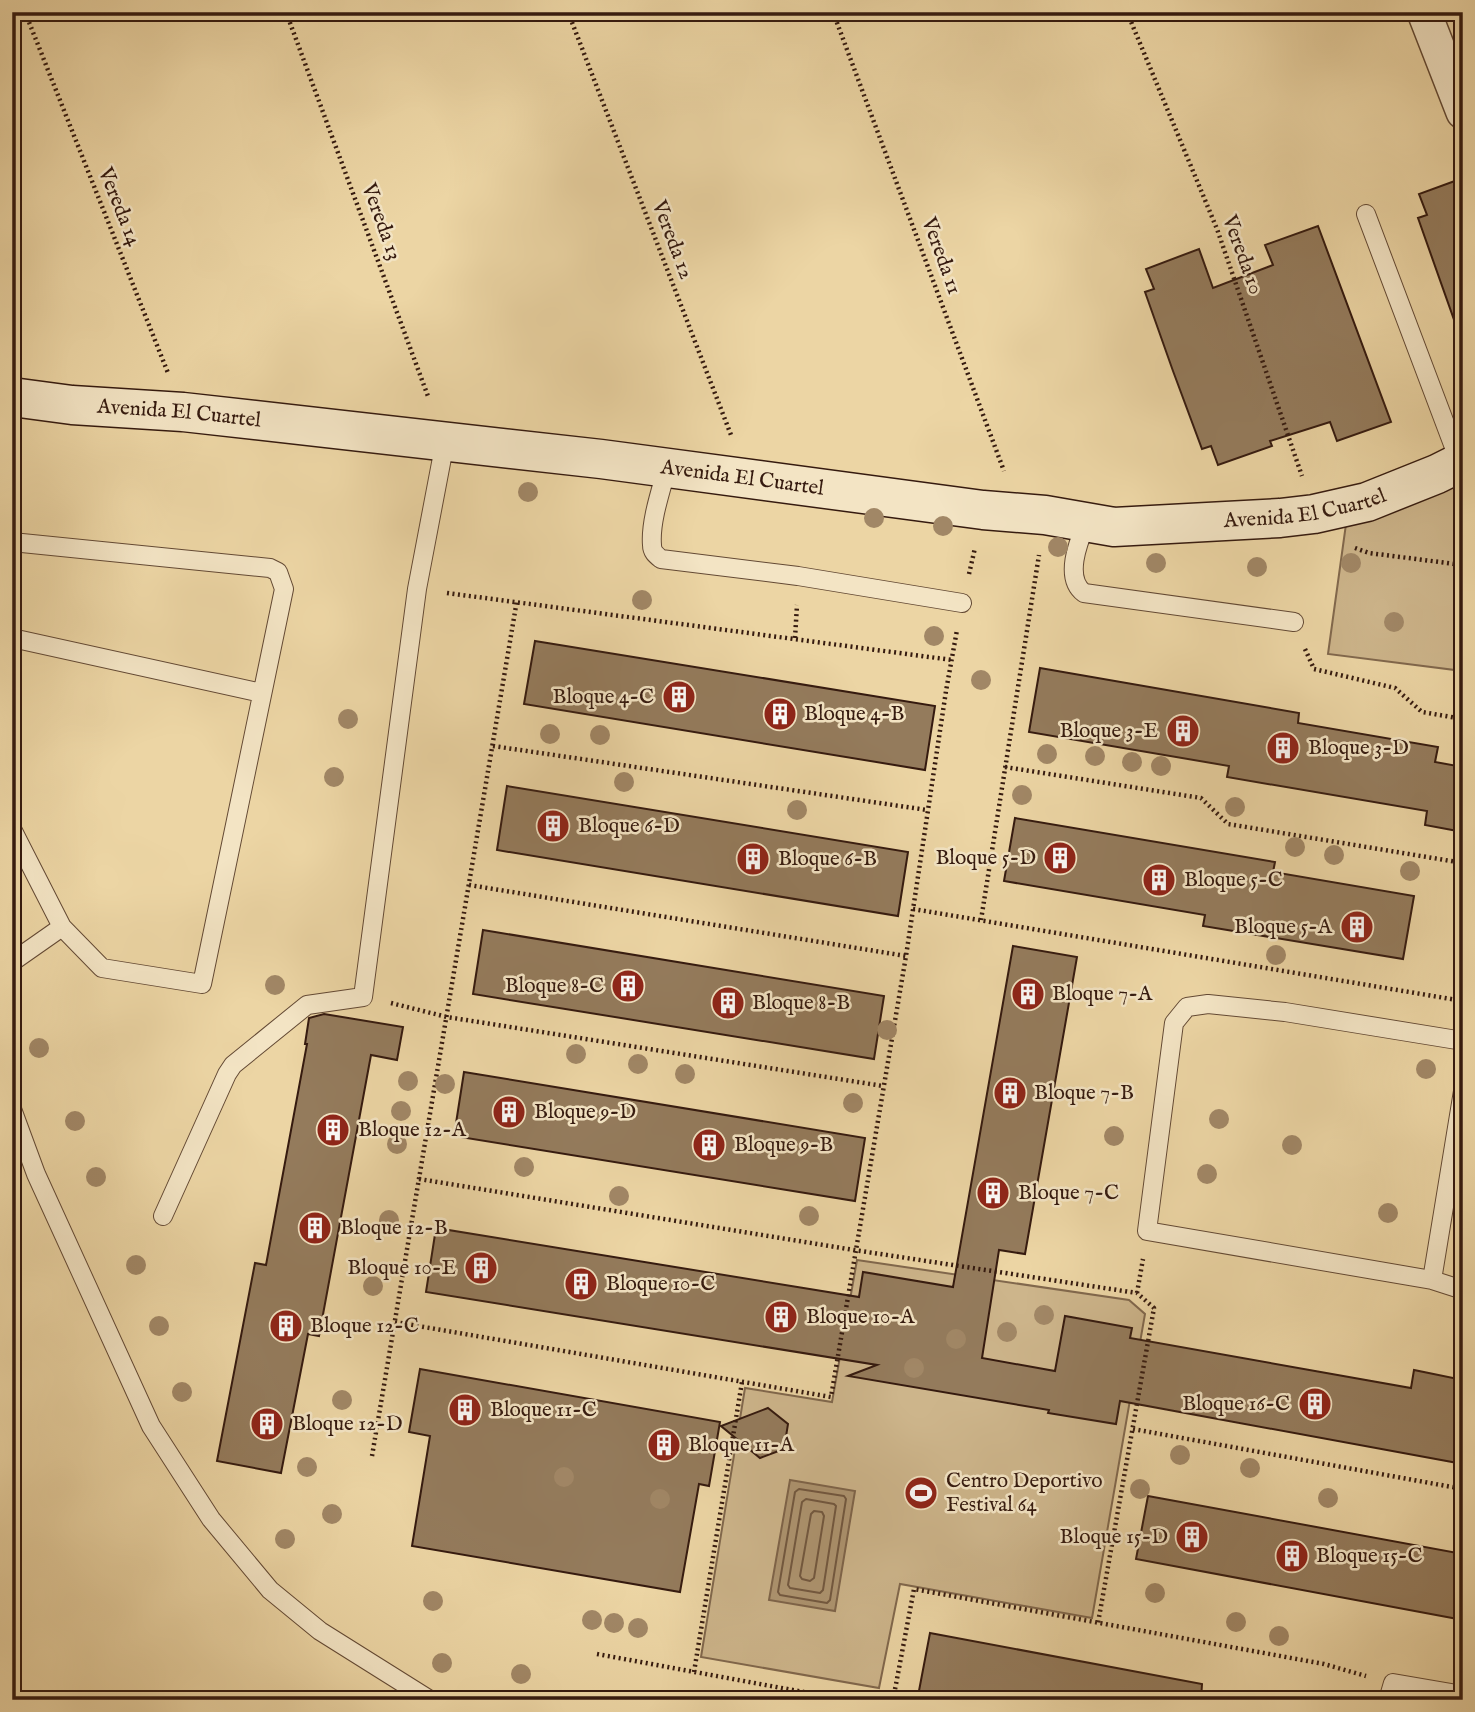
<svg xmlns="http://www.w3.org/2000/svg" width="1475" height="1712" font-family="'IM FELL English',serif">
  <rect width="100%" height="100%" fill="#ecd5a4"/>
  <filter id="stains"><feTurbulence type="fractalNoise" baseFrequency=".00286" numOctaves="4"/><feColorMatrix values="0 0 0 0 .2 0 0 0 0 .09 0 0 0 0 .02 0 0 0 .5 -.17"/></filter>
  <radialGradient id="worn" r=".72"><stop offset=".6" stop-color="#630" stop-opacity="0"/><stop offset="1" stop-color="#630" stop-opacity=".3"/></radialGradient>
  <path fill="#cdb58b" stroke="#81684d" stroke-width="2" d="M1463,481V671L1328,654L1346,524Z
    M857,1260L1129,1300L1145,1314L1092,1618L900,1584L879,1688L701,1657L745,1388L832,1402Z"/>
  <path fill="#ae9571" stroke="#7e644a" stroke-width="2" d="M790,1480L855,1491L835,1611L769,1600Z"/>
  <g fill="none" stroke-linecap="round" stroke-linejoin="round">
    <path stroke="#725840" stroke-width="2" d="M799,1489L844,1496L846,1499L830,1600L827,1603L780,1595L778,1592L795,1492Z
      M806,1499L834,1504L836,1506L823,1590L820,1593L790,1588L788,1585L802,1502Z
      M814,1511L822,1512L824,1516L814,1578L810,1581L802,1579L800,1576L811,1514Z"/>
  </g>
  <path fill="#947b5c" stroke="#351a0f" stroke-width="2" d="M1463,178V331H1458L1418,218L1427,215L1419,194Z
    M1318,226L1391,422L1337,441L1330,422L1270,441L1272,446L1218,465L1211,446L1202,449L1173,371L1145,292L1154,289L1146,269L1199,249L1213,288L1273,265L1265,245Z
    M535,641L935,706L925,770L524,704Z
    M1040,668L1299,713L1298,723L1438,747L1435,762L1463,767V832L1425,825L1427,811L1227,777L1229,766L1029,732Z
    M507,786L908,852L898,916L497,850Z
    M1015,818L1275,862L1273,872L1414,896L1403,959L1203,926L1205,915L1004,881Z
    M483,930L884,996L874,1059L473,994Z
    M1013,946L1077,957L1025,1254L999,1250L982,1358L1055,1371L1065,1316L1132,1328L1130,1338L1411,1388L1414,1370L1463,1380V1464L1120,1401L1116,1424L1048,1413L1049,1410L848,1376L877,1365L426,1292L436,1228L859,1297L863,1272L953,1287Z
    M324,1014L403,1027L397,1060L371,1055L319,1336L308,1334L281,1473L217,1461L255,1263L266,1265L307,1044H305L309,1018Z
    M464,1072L865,1138L855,1201L454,1136Z
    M420,1369L720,1422L709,1486L699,1484L680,1592L412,1546L430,1436L409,1432Z
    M768,1408L788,1424L784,1449L760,1458L721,1426Z
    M1148,1496L1463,1554V1620L1136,1559Z
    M930,1633L1202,1684L1201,1700H936L918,1696Z"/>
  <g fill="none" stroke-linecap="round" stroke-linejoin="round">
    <defs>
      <path id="service" d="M1366,214L1460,463
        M667,468C661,490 650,522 652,545C652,552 656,555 661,559L798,576L962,603
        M1086,523C1078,543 1064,578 1084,593L1294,622
        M12,542L270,568L278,572L284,589L202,984L102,968L62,927L12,829
        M12,638L262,693
        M12,962L62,927
        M1463,1041L1285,1012L1208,1004L1187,1007L1174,1023L1147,1231L1432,1280L1463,1290
        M12,1109L36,1174L151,1426L211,1519L270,1590L320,1631L430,1700
        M163,1216L227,1074L233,1065L307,1005L363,997L417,589L445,442
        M1432,1280L1463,1091
        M1388,1700L1393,1683L1463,1695"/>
      <path id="minor" d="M1424,12L1463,112"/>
      <g id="secondary">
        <path id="s1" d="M12,397L72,405L183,412L601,459L983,510L1045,515L1114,527L1280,518L1314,514L1367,502L1437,474L1463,461"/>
      </g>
    </defs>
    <use href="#service" stroke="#634934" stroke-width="20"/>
    <use href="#minor" stroke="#634934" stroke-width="36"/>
    <use href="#secondary" stroke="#351a0f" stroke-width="41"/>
    <path stroke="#351a0f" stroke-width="4.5" stroke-dasharray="2 3.5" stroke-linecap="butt" d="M25,12L168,373
      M286,12L429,399
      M568,12L731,435
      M833,12L1004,471
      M1127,12L1217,229L1302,476
      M1355,548L1369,553L1463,565
      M969,574L975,548
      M447,593L952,660
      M795,638L797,605
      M1305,649L1314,669L1395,688L1422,712L1463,719
      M493,746L927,810
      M1005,767L1201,798L1228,824L1463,863
      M469,885L906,956
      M913,909L1463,1001
      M981,920L1039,555
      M391,1003L447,1017L883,1086
      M419,1179L854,1250L1137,1293L1154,1308L1098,1623
      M1137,1293L1143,1259
      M395,1322L831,1397L906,956L946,691L957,630
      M1133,1429L1463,1489
      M372,1456L517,600
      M597,1654L847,1700
      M694,1672L742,1382
      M893,1700L914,1589L1324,1664L1366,1676"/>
    <use href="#service" stroke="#f3e4c4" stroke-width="18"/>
    <use href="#minor" stroke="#f3e4c4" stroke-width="33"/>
    <use href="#secondary" stroke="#f3e4c4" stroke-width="38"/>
  </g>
  <g fill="#a18766">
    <circle cx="528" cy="492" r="10"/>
    <circle cx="874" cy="518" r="10"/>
    <circle cx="943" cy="526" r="10"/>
    <circle cx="1058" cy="547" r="10"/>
    <circle cx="1156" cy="563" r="10"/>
    <circle cx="1351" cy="563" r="10"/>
    <circle cx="1257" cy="567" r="10"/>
    <circle cx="642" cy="600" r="10"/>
    <circle cx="1394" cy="622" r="10"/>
    <circle cx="934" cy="636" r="10"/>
    <circle cx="981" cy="680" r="10"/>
    <circle cx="348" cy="719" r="10"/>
    <circle cx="550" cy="734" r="10"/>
    <circle cx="600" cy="735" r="10"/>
    <circle cx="1047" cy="754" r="10"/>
    <circle cx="1095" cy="756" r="10"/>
    <circle cx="1132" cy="762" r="10"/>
    <circle cx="1161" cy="766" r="10"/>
    <circle cx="334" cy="777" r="10"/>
    <circle cx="624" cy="782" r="10"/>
    <circle cx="1022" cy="795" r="10"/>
    <circle cx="1235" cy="807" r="10"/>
    <circle cx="797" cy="810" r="10"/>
    <circle cx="1295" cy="847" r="10"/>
    <circle cx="1334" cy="855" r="10"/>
    <circle cx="1410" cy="871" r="10"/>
    <circle cx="1276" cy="955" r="10"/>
    <circle cx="275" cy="985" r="10"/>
    <circle cx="887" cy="1030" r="10"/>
    <circle cx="39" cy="1048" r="10"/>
    <circle cx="576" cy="1054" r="10"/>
    <circle cx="638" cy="1064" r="10"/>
    <circle cx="1426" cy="1069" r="10"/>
    <circle cx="685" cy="1074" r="10"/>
    <circle cx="408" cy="1081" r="10"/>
    <circle cx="445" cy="1084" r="10"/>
    <circle cx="853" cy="1103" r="10"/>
    <circle cx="401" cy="1111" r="10"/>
    <circle cx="1219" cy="1119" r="10"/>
    <circle cx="75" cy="1121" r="10"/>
    <circle cx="1114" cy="1136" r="10"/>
    <circle cx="397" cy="1144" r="10"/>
    <circle cx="1292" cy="1145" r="10"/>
    <circle cx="524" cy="1167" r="10"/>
    <circle cx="1207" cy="1174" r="10"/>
    <circle cx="96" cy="1177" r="10"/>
    <circle cx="619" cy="1196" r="10"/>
    <circle cx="1388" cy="1213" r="10"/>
    <circle cx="809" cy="1216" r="10"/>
    <circle cx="389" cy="1220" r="10"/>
    <circle cx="136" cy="1265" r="10"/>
    <circle cx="373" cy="1286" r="10"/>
    <circle cx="1044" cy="1315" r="10"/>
    <circle cx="159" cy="1326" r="10"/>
    <circle cx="1007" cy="1332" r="10"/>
    <circle cx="956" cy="1339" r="10"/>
    <circle cx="914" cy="1368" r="10"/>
    <circle cx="182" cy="1392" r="10"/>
    <circle cx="342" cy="1400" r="10"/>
    <circle cx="1180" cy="1455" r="10"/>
    <circle cx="307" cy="1467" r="10"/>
    <circle cx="1250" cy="1468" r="10"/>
    <circle cx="564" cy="1477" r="10"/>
    <circle cx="1140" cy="1489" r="10"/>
    <circle cx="1328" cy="1498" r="10"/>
    <circle cx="660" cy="1499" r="10"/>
    <circle cx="332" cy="1514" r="10"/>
    <circle cx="285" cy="1539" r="10"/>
    <circle cx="1155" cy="1593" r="10"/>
    <circle cx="433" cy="1601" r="10"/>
    <circle cx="592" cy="1620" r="10"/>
    <circle cx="1236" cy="1622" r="10"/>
    <circle cx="614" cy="1623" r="10"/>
    <circle cx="638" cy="1628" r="10"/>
    <circle cx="1279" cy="1636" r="10"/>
    <circle cx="442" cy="1663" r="10"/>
    <circle cx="521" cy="1674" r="10"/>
  </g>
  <defs>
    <symbol id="building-disc" viewBox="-11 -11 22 22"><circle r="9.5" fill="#8f2418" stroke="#f3e4c4"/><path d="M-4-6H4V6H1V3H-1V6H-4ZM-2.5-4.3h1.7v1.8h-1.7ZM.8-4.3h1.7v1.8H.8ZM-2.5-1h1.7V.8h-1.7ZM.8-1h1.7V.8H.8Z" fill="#fff"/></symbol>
    <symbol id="stadium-disc" viewBox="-11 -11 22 22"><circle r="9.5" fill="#8f2418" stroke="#f3e4c4"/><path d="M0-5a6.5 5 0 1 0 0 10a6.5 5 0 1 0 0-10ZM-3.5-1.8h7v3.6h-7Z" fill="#fff"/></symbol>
  </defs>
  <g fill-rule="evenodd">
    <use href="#building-disc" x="660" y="678" width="38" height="38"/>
    <use href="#building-disc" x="761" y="695" width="38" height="38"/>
    <use href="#building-disc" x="1164" y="712" width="38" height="38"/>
    <use href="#building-disc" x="1264" y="729" width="38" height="38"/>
    <use href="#building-disc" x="534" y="807" width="38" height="38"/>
    <use href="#building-disc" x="1041" y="839" width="38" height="38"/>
    <use href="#building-disc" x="734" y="840" width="38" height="38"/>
    <use href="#building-disc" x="1140" y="861" width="38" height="38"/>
    <use href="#building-disc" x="1338" y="908" width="38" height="38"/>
    <use href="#building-disc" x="609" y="967" width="38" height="38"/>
    <use href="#building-disc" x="1009" y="975" width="38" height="38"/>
    <use href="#building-disc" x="709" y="984" width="38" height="38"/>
    <use href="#building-disc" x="991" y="1074" width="38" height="38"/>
    <use href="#building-disc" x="490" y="1093" width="38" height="38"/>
    <use href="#building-disc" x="314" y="1111" width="38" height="38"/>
    <use href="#building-disc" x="690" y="1126" width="38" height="38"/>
    <use href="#building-disc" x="974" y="1174" width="38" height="38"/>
    <use href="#building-disc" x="296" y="1209" width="38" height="38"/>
    <use href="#building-disc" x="462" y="1249" width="38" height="38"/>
    <use href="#building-disc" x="562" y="1265" width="38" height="38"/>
    <use href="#building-disc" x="762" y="1298" width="38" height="38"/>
    <use href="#building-disc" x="267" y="1307" width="38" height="38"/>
    <use href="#building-disc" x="1296" y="1385" width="38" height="38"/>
    <use href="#building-disc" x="446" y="1391" width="38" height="38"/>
    <use href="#building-disc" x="248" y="1405" width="38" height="38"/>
    <use href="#building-disc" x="645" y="1426" width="38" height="38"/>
    <use href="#stadium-disc" x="902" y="1474" width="38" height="38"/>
    <use href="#building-disc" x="1173" y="1518" width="38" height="38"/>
    <use href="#building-disc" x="1273" y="1537" width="38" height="38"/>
  </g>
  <g text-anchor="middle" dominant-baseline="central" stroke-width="5" stroke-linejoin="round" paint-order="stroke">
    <g font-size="21" fill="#351a0f" stroke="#f3e4c4">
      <text transform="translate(119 207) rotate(68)">Vereda 14</text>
      <text transform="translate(381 222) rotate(70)">Vereda 13</text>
      <text transform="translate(672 240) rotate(69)">Vereda 12</text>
      <text transform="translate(1242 255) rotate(70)">Vereda 10</text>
      <text transform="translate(941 256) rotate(70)">Vereda 11</text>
      <text stroke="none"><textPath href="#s1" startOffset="168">Avenida El Cuartel</textPath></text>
      <text stroke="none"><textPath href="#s1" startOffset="735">Avenida El Cuartel</textPath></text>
      <text stroke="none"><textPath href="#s1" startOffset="1302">Avenida El Cuartel</textPath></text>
    </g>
    <g font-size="21" fill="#351a0f" stroke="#f3e4c4" text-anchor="start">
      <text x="654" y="697" text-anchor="end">Bloque 4-C</text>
      <text x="804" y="714">Bloque 4-B</text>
      <text x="1158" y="731" text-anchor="end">Bloque 3-E</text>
      <text x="1308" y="748">Bloque 3-D</text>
      <text x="578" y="826">Bloque 6-D</text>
      <text x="1036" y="858" text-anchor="end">Bloque 5-D</text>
      <text x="778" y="859">Bloque 6-B</text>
      <text x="1184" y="880">Bloque 5-C</text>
      <text x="1332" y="927" text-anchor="end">Bloque 5-A</text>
      <text x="604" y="986" text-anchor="end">Bloque 8-C</text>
      <text x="1052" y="994">Bloque 7-A</text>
      <text x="752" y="1003">Bloque 8-B</text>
      <text x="1034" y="1093">Bloque 7-B</text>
      <text x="534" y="1112">Bloque 9-D</text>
      <text x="358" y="1130">Bloque 12-A</text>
      <text x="734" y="1145">Bloque 9-B</text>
      <text x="1018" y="1193">Bloque 7-C</text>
      <text x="340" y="1228">Bloque 12-B</text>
      <text x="456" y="1268" text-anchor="end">Bloque 10-E</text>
      <text x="606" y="1284">Bloque 10-C</text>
      <text x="806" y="1317">Bloque 10-A</text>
      <text x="310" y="1326">Bloque 12-C</text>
      <text x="1290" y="1404" text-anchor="end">Bloque 16-C</text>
      <text x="490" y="1410">Bloque 11-C</text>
      <text x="292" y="1424">Bloque 12-D</text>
      <text x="688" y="1445">Bloque 11-A</text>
      <text x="946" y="1481">Centro Deportivo<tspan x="946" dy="24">Festival 64</tspan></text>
      <text x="1168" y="1537" text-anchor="end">Bloque 15-D</text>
      <text x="1316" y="1556">Bloque 15-C</text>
    </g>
  </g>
  <rect width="1475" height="1712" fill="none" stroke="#ecd5a4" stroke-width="42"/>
  <rect x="14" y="14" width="1447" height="1684" fill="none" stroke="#351a0f" stroke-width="3.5"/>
  <rect x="21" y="21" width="1433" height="1670" fill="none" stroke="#351a0f" stroke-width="2"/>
  <rect width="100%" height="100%" filter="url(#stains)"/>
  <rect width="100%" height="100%" fill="url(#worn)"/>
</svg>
